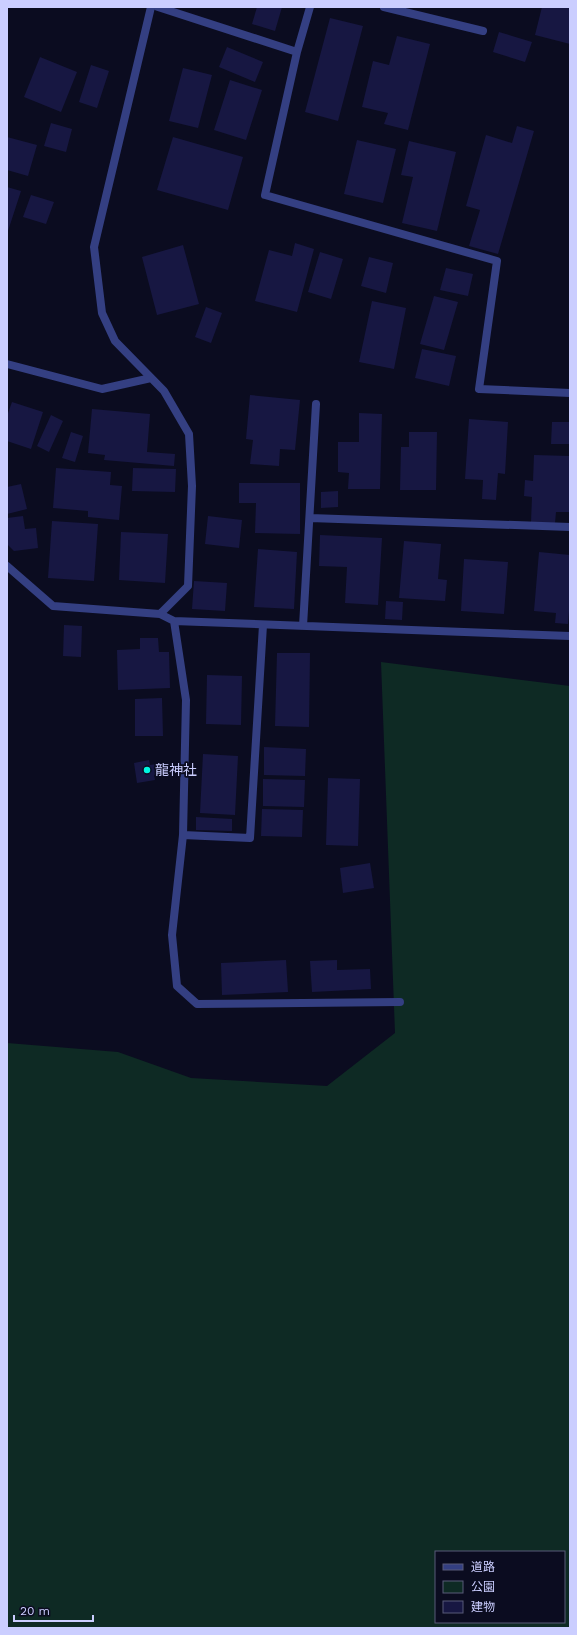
<svg xmlns="http://www.w3.org/2000/svg" width="577" height="1635" font-family="'Work Sans','Noto Sans JP',sans-serif">
  <rect width="100%" height="100%" fill="#0b0c20"/>
  <path fill="#0e2a24" fill-rule="evenodd" d="M381,662L570,686V1628H7V1043L118,1052L191,1078L327,1086L395,1033ZM436,1552H564V1622H436Z"/>
  <path fill="#171742" d="M257,7H282L275,31L252,24Z
    M542,7H570V44L535,35Z
    M330,18L363,26L338,121L305,112Z
    M499,32L532,42L525,62L493,52Z
    M397,36L430,44L408,130L384,124L388,113L362,107L373,61L389,65Z
    M227,47L263,62L255,82L219,67Z
    M40,57L77,72L61,112L24,97Z
    M91,65L109,71L97,108L79,102Z
    M183,68L212,75L198,128L169,121Z
    M230,80L262,90L246,140L214,130Z
    M51,123L72,129L66,152L44,146Z
    M517,126L534,131L498,254L469,246L480,210L466,206L486,135L512,143Z
    M7,137L37,145L28,176L7,170Z
    M173,137L243,157L228,210L157,190Z
    M357,140L396,149L383,203L344,194Z
    M409,141L456,152L437,231L402,223L413,177L401,175Z
    M7,187L21,191L7,234Z
    M31,195L54,202L46,224L23,217Z
    M295,243L314,249L297,312L255,301L269,250L292,256Z
    M183,245L199,304L157,315L142,257Z
    M320,252L343,259L331,299L308,292Z
    M369,257L393,263L386,293L361,286Z
    M446,268L473,274L468,296L440,290Z
    M434,296L458,302L444,350L420,344Z
    M372,301L406,308L394,369L359,362Z
    M206,307L222,313L211,343L195,337Z
    M422,349L456,356L449,386L415,378Z
    M250,395L300,400L295,450L280,449L279,466L250,464L253,440L246,439Z
    M12,402L43,412L31,449L7,441V416Z
    M92,409L150,414L147,452L175,454L174,466L104,460L105,455L88,453Z
    M359,413L382,414L380,489H348L349,473L338,472V442H359Z
    M51,415L63,421L49,452L37,446Z
    M469,419L508,422L505,474L498,473L496,500L482,499L483,480L465,479Z
    M552,422H570V444H551Z
    M71,432L83,436L75,462L62,458Z
    M409,432H437L436,490H400L401,447H409Z
    M534,455L570,456V512H556L555,523L531,522L532,497L524,496L525,480L533,481Z
    M56,468L111,472L110,485L122,486L119,520L88,517V511L53,508Z
    M133,468L176,469L175,492L132,491Z
    M239,483H300V534L255,533L256,503H239Z
    M21,484L27,509L7,514V487Z
    M338,491V507L321,508V492Z
    M23,516L25,529L36,528L38,548L14,551L7,544V518Z
    M208,516L242,520L239,548L205,544Z
    M52,521L98,524L94,581L48,578Z
    M121,532L168,534L165,583L119,580Z
    M320,535L382,538L378,605L345,603L347,567L319,566Z
    M404,541L441,544L438,579L447,580L445,601L399,598Z
    M258,549L297,552L294,609L254,607Z
    M539,552L570,555V599L568,624L555,623L556,613L534,611Z
    M464,559L508,562L504,614L461,611Z
    M194,581L227,583L225,611L192,609Z
    M386,601L403,602L402,620L385,619Z
    M64,625L82,626L81,657L63,656Z
    M140,638H158L159,652H169L170,688L118,690L117,650L140,649Z
    M277,653H310L309,727L275,726Z
    M207,675L242,676L241,725L206,724Z
    M162,698L163,736H135V699Z
    M264,747L306,749L305,776L264,775Z
    M203,754L238,756L235,815L200,813Z
    M149,760L150,765L157,764L159,775H154L155,780L137,783L134,763Z
    M328,778L360,779L358,846L326,845Z
    M263,779L305,780L304,807L263,806Z
    M262,809L303,810L302,837L261,836Z
    M196,817L232,819V831L196,830Z
    M370,863L374,888L343,893L340,868Z
    M286,960L288,992L222,995L221,963Z
    M337,960V970L370,969L371,989L312,992L310,961Z"/>
  <g fill="none" stroke-linecap="round" stroke-linejoin="round">
    <path stroke="#343f82" stroke-width="8" d="M158,7L297,52
      M310,7L297,52L265,195L497,261L479,389L570,393
      M384,7L483,31
      M7,364L102,389L151,378
      M310,518L570,527
      M7,566L53,606L160,614L188,586L192,486L189,434L164,391L115,341L102,313L94,247L151,7
      M160,614L174,621L570,636
      M174,621L186,700L183,835L172,935L177,986L197,1004L400,1002
      M303,626L316,404
      M183,835L250,838L263,625"/>
  </g>
  <circle fill="#00f6e1" stroke="#0b0c20" stroke-width="1.5" cx="147" cy="770" r="4"/>
  <g text-anchor="middle" dominant-baseline="central" stroke-width="3.5" stroke-linejoin="round" paint-order="stroke">
    <g font-size="14" fill="#cbceff" stroke="#0b0c20" text-anchor="start">
      <text x="155" y="770">龍神社</text>
    </g>
  </g>
  <rect width="577" height="1635" fill="none" stroke="#cbceff" stroke-width="16"/>
  <rect x="435" y="1551" width="130" height="72" fill="#0b0c20" stroke="#585a79"/>
  <rect x="443" y="1564" width="20" height="6" fill="#343f82" stroke="#585a79"/>
  <text x="471" y="1571" font-size="12" fill="#cbceff">道路</text>
  <rect x="443" y="1581" width="20" height="12" fill="#0e2a24" stroke="#585a79"/>
  <text x="471" y="1591" font-size="12" fill="#cbceff">公園</text>
  <rect x="443" y="1601" width="20" height="12" fill="#171742" stroke="#585a79"/>
  <text x="471" y="1611" font-size="12" fill="#cbceff">建物</text>
  <path d="M14 1615v6h79v-6" fill="none" stroke="#cbceff" stroke-width="2"/>
  <text x="20" y="1615" font-size="12" fill="#cbceff" stroke="#0b0c20" stroke-width="3" paint-order="stroke">20 m</text>
</svg>
